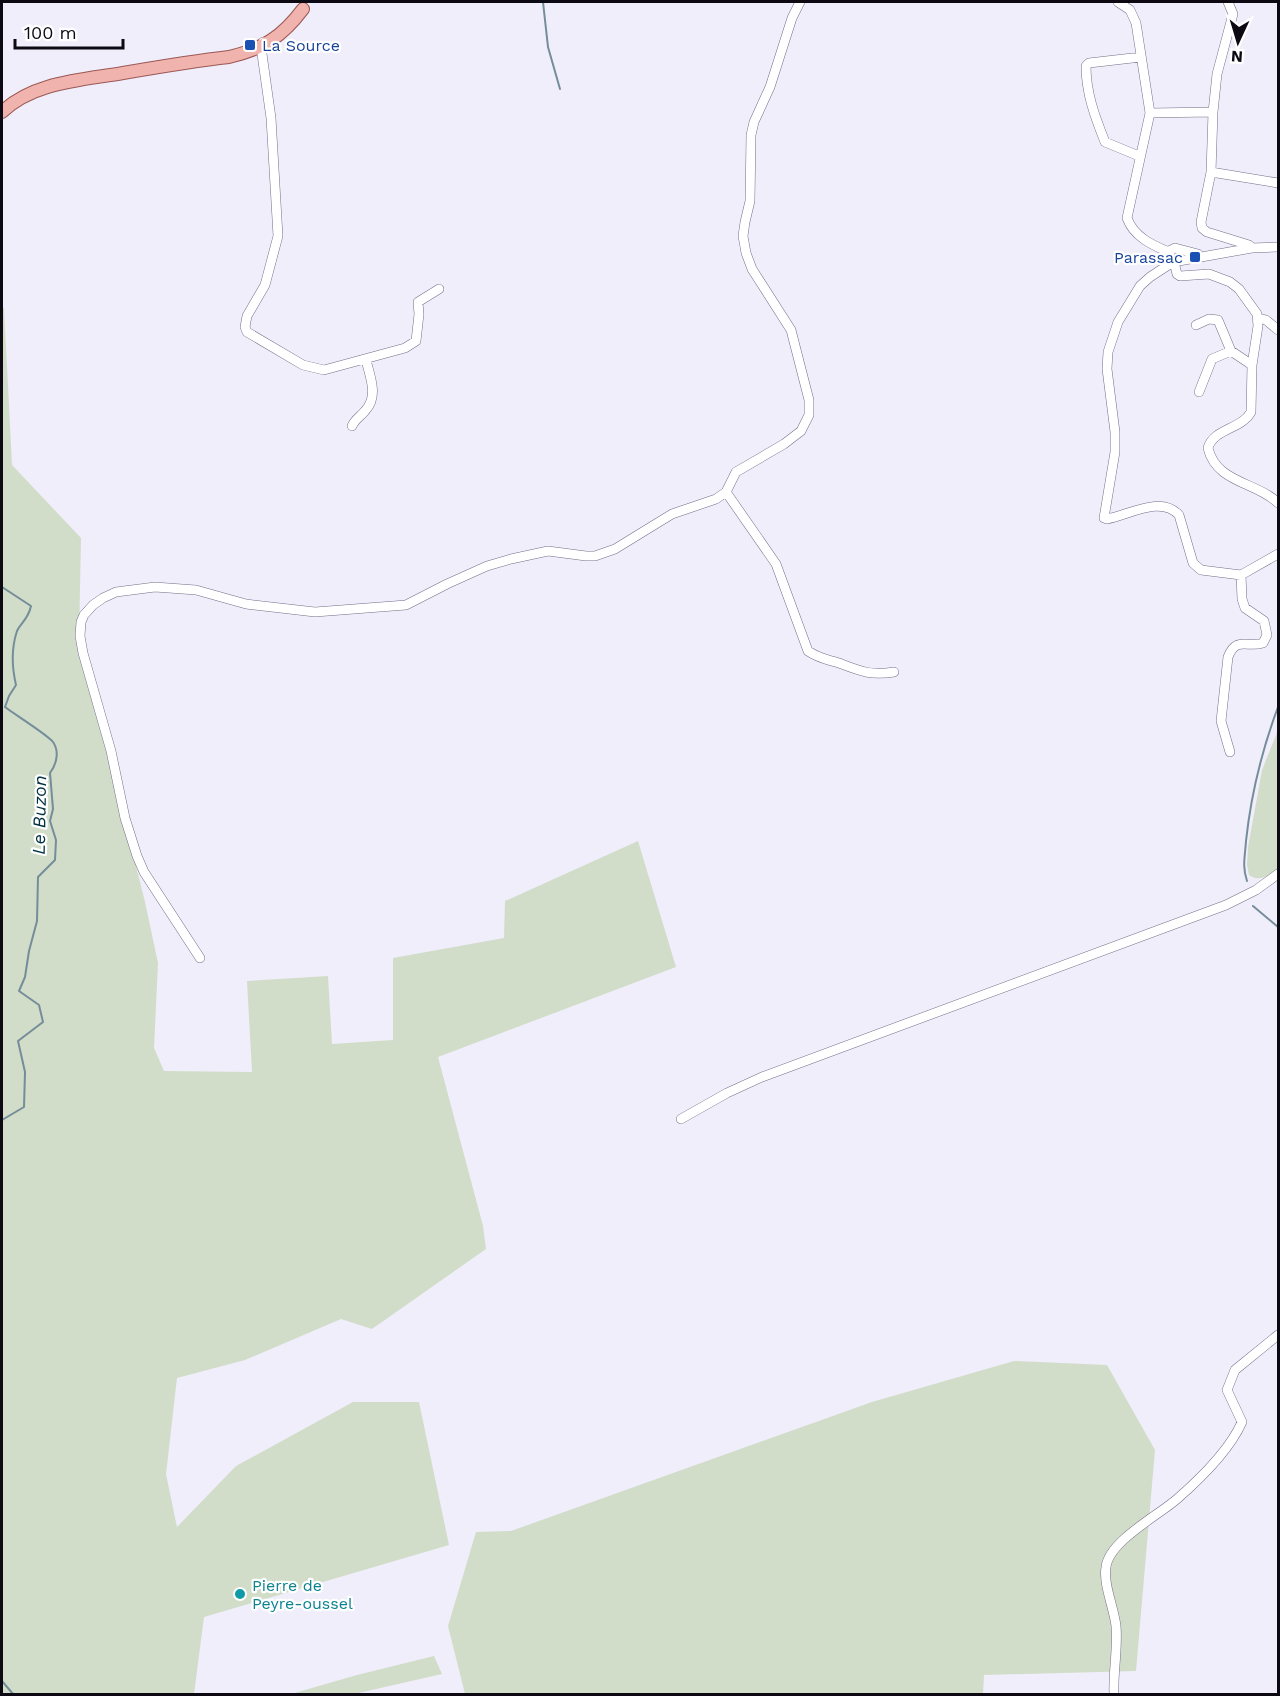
<svg xmlns="http://www.w3.org/2000/svg" width="1280" height="1696" font-family="'Work Sans',sans-serif">
  <rect width="100%" height="100%" fill="#f0eefb"/>
  <path fill="#d1ddc8" d="M2,307L4,308L12,465L81,538L79,639L145,902L158,963L154,1048L164,1071L252,1072L247,981L328,976L332,1044L393,1040V958L504,938L505,901L638,841L676,967L438,1057L483,1226L486,1249L372,1329L341,1319L245,1360L177,1378L166,1474L177,1527L236,1466L353,1402H419L449,1545L204,1617L194,1694H2Z
    M1278,730V869C1270,875 1259,883 1249,875L1247,865L1248,847L1262,770Z
    M1014,1361L1107,1365L1155,1450L1136,1671L984,1675L983,1694H465L448,1626L476,1532L511,1531L872,1402Z
    M434,1656L442,1674L354,1694H291L357,1675Z"/>
  <g fill="none" stroke-linecap="round" stroke-linejoin="round">
    <path stroke="#758d9b" stroke-width="2" d="M543,2L548,47L560,89
      M2,587L31,606C28,620 21,622 17,631C11,649 12,668 16,685L9,696L5,707C14,714 48,735 53,742C60,752 56,765 50,773L53,809L50,821L56,840L55,860L38,877L37,921L29,951L25,977L19,991L39,1005L43,1022L18,1041L25,1072L24,1107L2,1120
      M1247,881C1242,866 1245,857 1246,841C1251,794 1262,750 1278,707
      M1253,906L1278,927
      M2,1681L13,1694"/>
    <defs>
      <path id="minor" d="M1118,2L1130,10L1136,23L1150,113L1127,218C1134,237 1152,245 1169,252
        M1228,2L1233,14L1217,74L1213,112L1211,172L1201,222L1202,228L1207,232L1249,245L1252,248
        M263,42L261,47L271,118L278,236L265,285L247,316L245,327L247,332L303,365L324,370L405,348L416,341L419,314L418,302L439,289
        M1150,113L1213,112
        M1139,156L1105,142C1095,117 1086,93 1086,66L1089,63L1141,57
        M1211,172L1278,183
        M1278,247L1252,248L1173,262L1150,277L1140,286L1118,322L1108,352L1107,369L1115,432V452L1104,518L1107,519C1129,515 1161,495 1179,515L1193,563L1201,570L1241,575L1278,554
        M1169,255L1171,250L1175,248L1198,254
        M1174,262L1177,274L1180,276L1209,274L1230,282L1239,289L1257,314L1258,326L1252,365L1251,412C1242,429 1213,429 1208,448C1216,483 1257,482 1278,503
        M1258,318L1266,320L1278,330
        M1196,325L1209,319L1218,320L1231,351
        M1199,392L1212,359L1231,351L1252,365
        M352,426C355,419 360,417 365,411C379,396 370,377 366,360
        M726,492L776,564L808,651C820,659 826,659 839,663C860,671 871,676 894,672
        M1230,752L1221,721L1228,657C1236,636 1247,648 1263,643L1267,635L1264,621L1245,608L1242,599L1241,575
        M200,958L144,872L137,856L125,818L111,751L83,653L80,636L81,622L84,615L93,605L103,598L116,592L155,587L196,590L246,604L315,612L406,605L447,584L487,566L511,559L548,551L586,556H595L615,549L672,514L716,499L726,492L736,472L784,444L801,431L809,415V400L791,330L752,269L746,253L743,236L745,222L750,201L751,135L754,122L770,87L792,18L800,2
        M681,1119L727,1093L762,1077L1226,905L1256,890L1278,874
        M1114,1694C1113,1672 1118,1649 1116,1626C1114,1608 1103,1584 1106,1567C1109,1541 1159,1515 1177,1499C1200,1479 1230,1449 1242,1422L1227,1390L1235,1370L1278,1335"/>
      <path id="major" d="M2,112C33,82 82,80 123,73C158,67 193,61 229,57C263,49 282,37 303,9"/>
    </defs>
    <use href="#minor" stroke="#746e89" stroke-width="10"/>
    <use href="#major" stroke="#9a5753" stroke-width="14"/>
    <use href="#minor" stroke="#fff" stroke-width="9"/>
    <use href="#major" stroke="#f1b3ad" stroke-width="12"/>
  </g>
  <g fill="#1a4fb4" stroke="#fff" stroke-width="2">
    <rect x="244" y="39" width="12" height="12" rx="3"/>
    <rect x="1189" y="251" width="12" height="12" rx="3"/>
  </g>
  <circle fill="#0f9aa8" stroke="#fff" stroke-width="2" cx="240" cy="1594" r="6"/>
  <g text-anchor="middle" dominant-baseline="central" stroke-width="4.5" stroke-linejoin="round" paint-order="stroke">
    <g font-size="16" fill="#164399" stroke="#fff" text-anchor="start">
      <text x="262" y="45">La Source</text>
      <text x="1183" y="257" text-anchor="end">Parassac</text>
    </g>
    <g font-size="16" fill="#0d838f" stroke="#fff" text-anchor="start">
      <text x="252" y="1585">Pierre de<tspan x="252" dy="18">Peyre-oussel</tspan></text>
    </g>
    <g font-size="18" font-style="italic" fill="#003142" stroke="#fff">
      <text transform="translate(39 815) rotate(-89)">Le Buzon</text>
    </g>
  </g>
  <rect width="1280" height="1696" fill="none" stroke="#0c0913" stroke-width="6"/>
  <g transform="translate(1238 42) rotate(184)" stroke="#ffffff" stroke-width="4.5" paint-order="stroke">
  <path d="M0-4.5L10 22L0 15L-10 22Z" fill="#0c0913"/>
  <text y="-9" font-size="16" font-weight="bold" text-anchor="middle" fill="#0c0913">N</text>
  </g>
  <path d="M15 39v9h108v-9" fill="none" stroke="#0c0913" stroke-width="3"/>
  <text x="24" y="39" font-size="18" fill="#0c0913" stroke="#ffffff" stroke-width="4.5" paint-order="stroke">100 m</text>
</svg>
